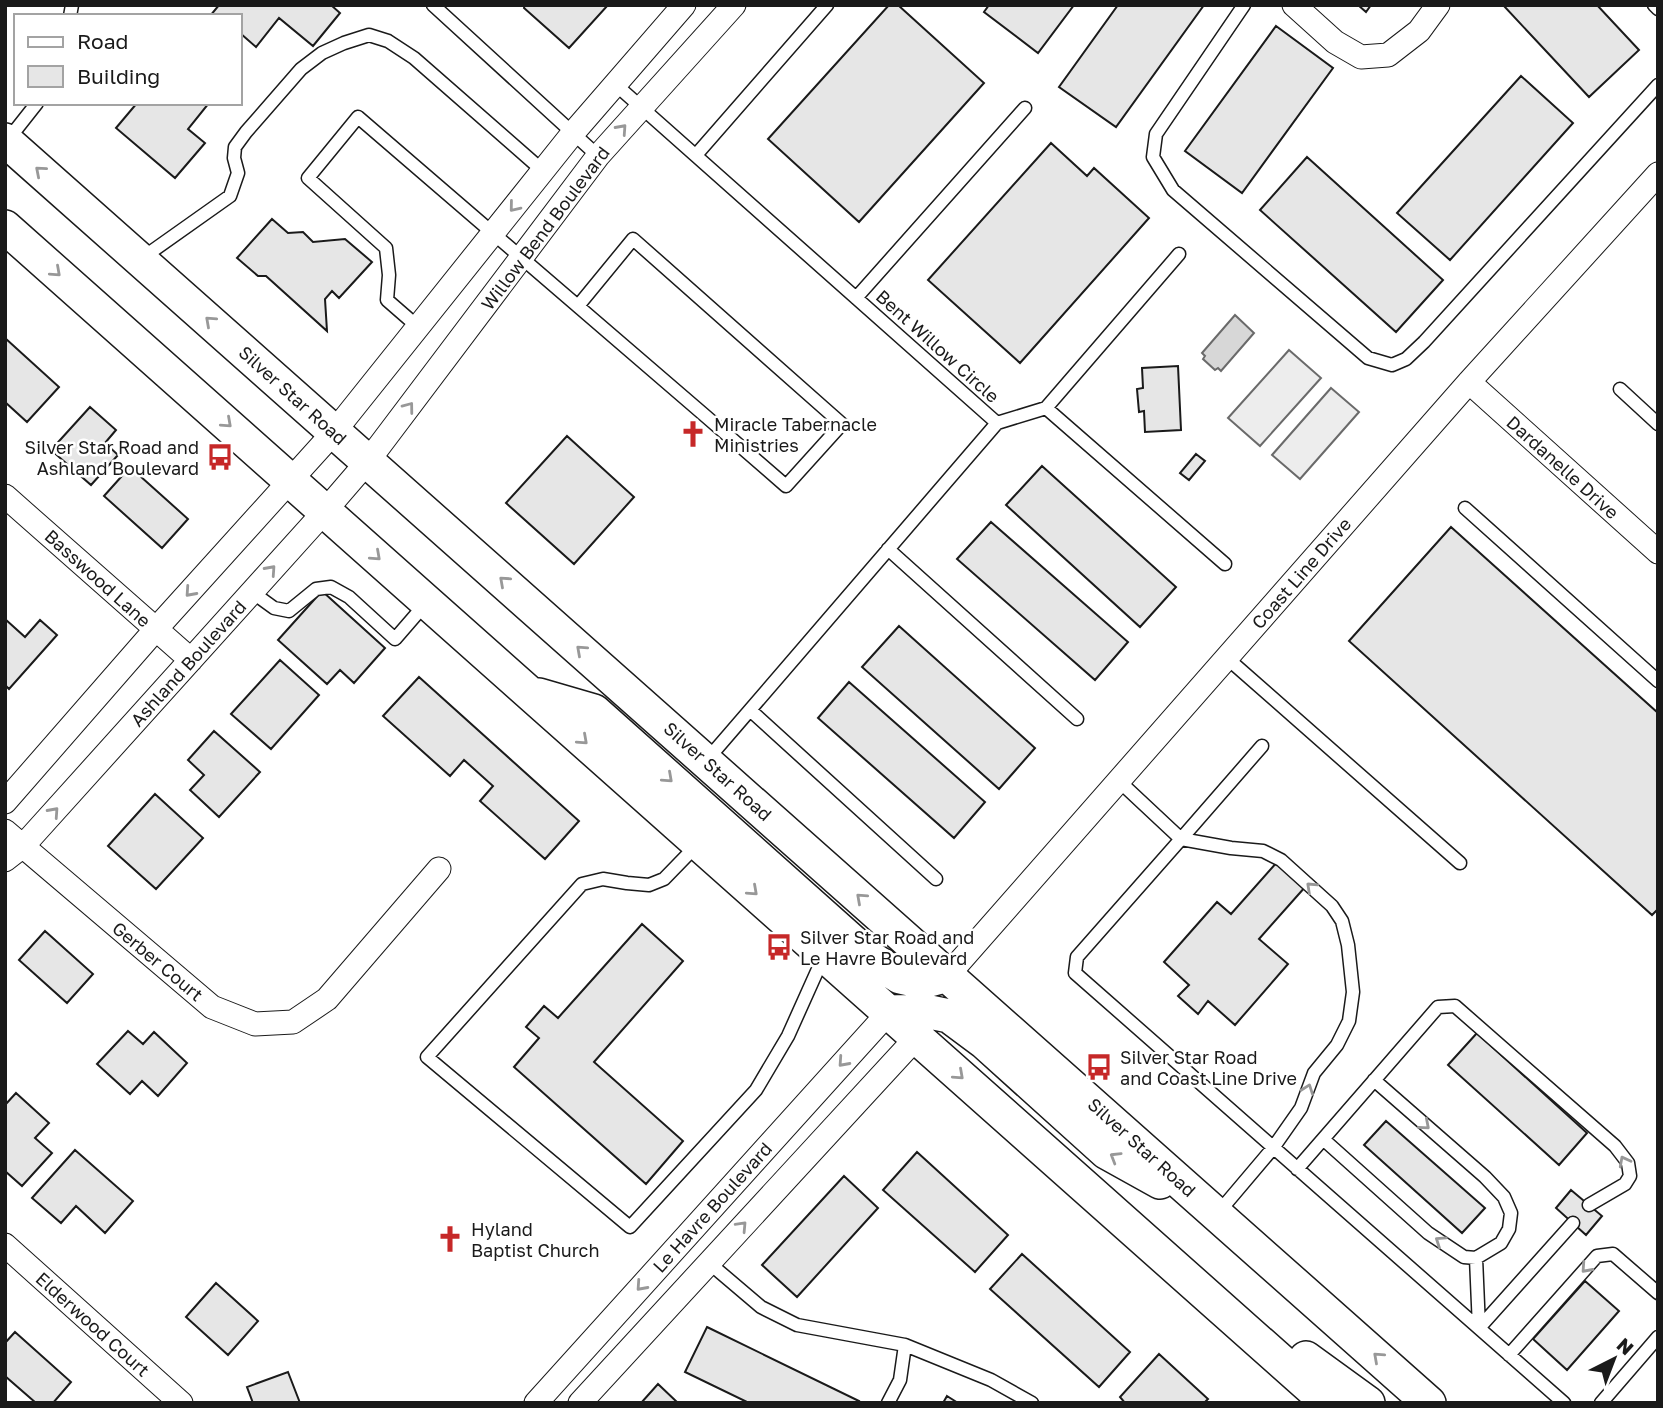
<svg xmlns="http://www.w3.org/2000/svg" width="1663" height="1408" font-family="'Golos Text',sans-serif">
  <rect width="100%" height="100%" fill="#fff"/>
  <path fill="#ededed" stroke="#6a6a6a" stroke-width="2" d="M1289,350L1321,378L1260,446L1228,418Z
    M1331,388L1359,412L1300,479L1272,455Z"/>
  <path fill="#d7d7d7" stroke="#6a6a6a" stroke-width="2" d="M1235,315L1254,333L1221,371L1218,368L1215,370L1203,359L1205,356L1202,353Z"/>
  <path fill="#e6e6e6" stroke="#1a1a1a" stroke-width="2" d="M219,5H331L340,13L313,46L279,18L256,47L240,33V16H210Z
    M525,5H608L569,48L524,8Z
    M889,5H898L984,83L859,222L768,139Z
    M989,5H1074L1038,53L984,12Z
    M1118,5H1204L1116,127L1059,87Z
    M1358,5H1371L1366,12Z
    M1503,5H1597L1639,50L1589,97Z
    M1276,26L1333,68L1242,193L1185,151Z
    M1521,76L1573,123L1450,260L1397,213Z
    M137,103H209L188,129L205,143L175,178L116,128Z
    M1051,143L1087,176L1094,168L1149,218L1020,363L928,280Z
    M1307,157L1443,280L1396,332L1260,210Z
    M272,219L288,233L303,232L313,242L345,239L372,262L339,298L332,291L325,299L327,331L266,276H258L237,258Z
    M5,338L59,387L27,422L5,402Z
    M1178,366L1181,430L1145,432L1144,411L1139,412L1137,389L1143,388L1142,368Z
    M90,407L116,430L105,443L118,455L91,485L51,450Z
    M567,436L634,497L574,564L506,503Z
    M1196,454L1205,461L1189,480L1180,473Z
    M1042,466L1176,587L1140,627L1006,505Z
    M130,467L188,519L162,548L104,496Z
    M991,522L1128,642L1095,680L957,559Z
    M1451,527L1658,713V909L1652,915L1349,641Z
    M322,591L385,648L354,683L340,670L327,684L278,640Z
    M5,619L25,637L40,620L57,635L9,689L5,685Z
    M899,626L1035,748L999,789L862,667Z
    M280,660L319,695L271,749L231,714Z
    M419,677L579,821L545,859L480,801L493,786L464,760L450,776L383,716Z
    M849,682L985,802L954,838L818,718Z
    M214,731L260,772L219,817L190,790L204,775L188,760Z
    M155,794L203,838L156,889L108,846Z
    M1278,861L1306,886L1259,939L1288,964L1235,1025L1208,1001L1198,1014L1178,996L1189,985L1164,962L1217,902L1231,914Z
    M642,924L683,961L594,1062L683,1141L646,1184L514,1067L539,1038L526,1027L544,1006L558,1018Z
    M45,931L93,974L67,1003L19,960Z
    M128,1031L143,1044L154,1032L187,1063L158,1096L142,1081L130,1094L97,1064Z
    M1477,1033L1587,1133L1559,1165L1448,1065Z
    M16,1093L49,1123L35,1138L52,1153L22,1186L5,1171V1105Z
    M1386,1121L1485,1208L1462,1233L1364,1145Z
    M75,1150L133,1201L105,1233L76,1206L61,1223L32,1198Z
    M917,1152L1008,1235L975,1272L883,1190Z
    M844,1176L878,1208L797,1297L762,1265Z
    M1571,1190L1602,1216L1586,1235L1556,1208Z
    M1022,1254L1130,1352L1099,1387L990,1289Z
    M1585,1281L1619,1311L1567,1370L1533,1339Z
    M216,1283L258,1321L228,1355L186,1317Z
    M707,1327L859,1401L858,1403H749L685,1372Z
    M15,1332L71,1382L53,1403H36L5,1376V1343Z
    M1159,1354L1208,1399L1204,1403H1125L1120,1397Z
    M288,1372L300,1403H253L247,1387Z
    M658,1384L678,1403H641Z
    M947,1396L958,1403H943Z"/>
  <g fill="none" stroke-linecap="round" stroke-linejoin="round">
    <defs>
      <path id="service" d="M433,5L598,156
        M1244,5L1156,134L1153,157L1173,190L1368,358L1392,365L1406,359L1424,342L1658,85
        M1654,5L1658,9
        M70,16L72,5
        M615,84L997,423L706,761
        M7,141L37,103
        M696,155L827,5
        M141,259L230,196L238,173L234,158L235,147L246,132L301,69L322,53L344,43L369,35L388,41L414,58L543,171
        M856,298L1025,108
        M418,327L387,300L389,275L386,248L308,178L358,117C500,240 644,362 786,486L842,424L633,239L578,306
        M1620,389L1658,424
        M1046,408L1179,254
        M997,423L1046,408L1225,564
        M1465,508L1658,681
        M888,549L1077,719
        M252,592L274,608L289,611L316,589L331,587L349,597L395,639L427,602
        M1227,658L1460,863
        M750,710L936,879
        M1119,781L1181,839L1077,957L1075,973L1564,1403
        M1181,839L1231,848L1263,851L1281,860L1332,906L1342,921L1348,945L1353,992L1349,1021L1337,1045L1314,1073L1301,1108L1273,1148L1218,1213
        M1181,839L1262,746
        M698,844L664,879L649,885L627,883L603,879L582,884L427,1057L630,1227L756,1090L788,1036L823,958
        M1323,1139L1428,1233L1464,1257L1476,1258L1501,1243L1509,1229L1511,1213L1504,1197L1485,1177L1374,1080
        M1297,1169L1438,1007L1455,1006L1615,1146L1628,1163L1630,1176L1625,1184L1589,1205
        M1476,1258L1479,1328
        M708,1262L761,1307L797,1325L905,1345L991,1380L1032,1403
        M1479,1328L1573,1223
        M1509,1355L1597,1256L1613,1254L1658,1293
        M888,1403L900,1380L905,1345
        M1601,1403L1658,1337"/>
      <path id="minor" d="M1294,5L1335,42L1361,57L1388,55L1419,31L1438,5
        M1469,382L1658,552
        M5,496L191,660
        M5,802L156,629L334,432L573,133L684,5
        M5,831L212,1007L255,1024L293,1022L327,999L439,869
        M5,860L23,846L325,511L368,461L598,156L734,5
        M948,975L1469,382L1658,174
        M5,1245L181,1403
        M536,1403L889,1012
        M580,1403L917,1037"/>
      <path id="secondary" d="M5,140L1429,1403
        M5,227L1328,1403
        M539,695L594,711L872,959L900,977L922,982L948,975
        M889,1012L925,1011L949,1016L984,1042L1106,1152L1160,1182
        M1306,1358L1368,1403"/>
    </defs>
    <use href="#service" stroke="#1a1a1a" stroke-width="15"/>
    <use href="#minor" stroke="#1a1a1a" stroke-width="25"/>
    <use href="#secondary" stroke="#1a1a1a" stroke-width="36"/>
    <use href="#service" stroke="#fff" stroke-width="12"/>
    <use href="#minor" stroke="#fff" stroke-width="23"/>
    <use href="#secondary" stroke="#fff" stroke-width="33"/>
  </g>
  <defs><path id="oneway-chevron" d="M-2-3.5L2.5 0L-2 3.5" fill="none" stroke-width="1.6" stroke-linecap="round" stroke-linejoin="round" transform="scale(1.75)"/></defs>
  <g stroke="#989898">
    <use href="#oneway-chevron" transform="translate(622 129) rotate(-48)"/>
    <use href="#oneway-chevron" transform="translate(40 171) rotate(-139)"/>
    <use href="#oneway-chevron" transform="translate(514 207) rotate(129)"/>
    <use href="#oneway-chevron" transform="translate(56 272) rotate(42)"/>
    <use href="#oneway-chevron" transform="translate(210 321) rotate(-138)"/>
    <use href="#oneway-chevron" transform="translate(409 407) rotate(-53)"/>
    <use href="#oneway-chevron" transform="translate(227 423) rotate(42)"/>
    <use href="#oneway-chevron" transform="translate(376 556) rotate(42)"/>
    <use href="#oneway-chevron" transform="translate(271 570) rotate(-48)"/>
    <use href="#oneway-chevron" transform="translate(504 581) rotate(-138)"/>
    <use href="#oneway-chevron" transform="translate(190 592) rotate(132)"/>
    <use href="#oneway-chevron" transform="translate(581 650) rotate(-138)"/>
    <use href="#oneway-chevron" transform="translate(583 740) rotate(42)"/>
    <use href="#oneway-chevron" transform="translate(668 778) rotate(42)"/>
    <use href="#oneway-chevron" transform="translate(54 812) rotate(-48)"/>
    <use href="#oneway-chevron" transform="translate(1311 887) rotate(-137)"/>
    <use href="#oneway-chevron" transform="translate(753 891) rotate(42)"/>
    <use href="#oneway-chevron" transform="translate(861 898) rotate(-138)"/>
    <use href="#oneway-chevron" transform="translate(843 1062) rotate(132)"/>
    <use href="#oneway-chevron" transform="translate(959 1075) rotate(42)"/>
    <use href="#oneway-chevron" transform="translate(1308 1089) rotate(-70)"/>
    <use href="#oneway-chevron" transform="translate(1425 1125) rotate(41)"/>
    <use href="#oneway-chevron" transform="translate(1115 1157) rotate(-149)"/>
    <use href="#oneway-chevron" transform="translate(1624 1161) rotate(-118)"/>
    <use href="#oneway-chevron" transform="translate(742 1226) rotate(-47)"/>
    <use href="#oneway-chevron" transform="translate(1440 1241) rotate(-146)"/>
    <use href="#oneway-chevron" transform="translate(1586 1268) rotate(132)"/>
    <use href="#oneway-chevron" transform="translate(641 1286) rotate(132)"/>
    <use href="#oneway-chevron" transform="translate(1378 1357) rotate(-138)"/>
  </g>
  <defs>
    <symbol id="church-bare" viewBox="-9 -9 18 18"><path d="M-1.2-6h2.4v3.5h3.3v2.4h-3.3V6h-2.4V-.1h-3.3v-2.4h3.3Z" fill="#c62828" stroke="#fff" stroke-width="2.5" paint-order="stroke"/></symbol>
    <symbol id="bus-bare" viewBox="-9 -9 18 18"><path d="M-5-6H5V4H4V6H2V4H-2V6H-4V4H-5ZM-3.5-4V0h7V-4ZM-3.5 1.2v1.5H-2V1.2ZM2 1.2v1.5H3.5V1.2Z" fill="#c62828" stroke="#fff" stroke-width="2.5" paint-order="stroke"/></symbol>
  </defs>
  <g fill-rule="evenodd">
    <use href="#church-bare" x="674" y="415" width="38" height="38"/>
    <use href="#bus-bare" x="201" y="438" width="38" height="38"/>
    <use href="#bus-bare" x="760" y="928" width="38" height="38"/>
    <use href="#bus-bare" x="1080" y="1048" width="38" height="38"/>
    <use href="#church-bare" x="431" y="1220" width="38" height="38"/>
  </g>
  <g text-anchor="middle" dominant-baseline="central" stroke-width="5" stroke-linejoin="round" paint-order="stroke">
    <g font-size="18" fill="#1a1a1a" stroke="#fff">
      <text transform="translate(545 228) rotate(-53)">Willow Bend Boulevard</text>
      <text transform="translate(938 346) rotate(42)">Bent Willow Circle</text>
      <text transform="translate(293 395) rotate(42)">Silver Star Road</text>
      <text transform="translate(1563 467) rotate(42)">Dardanelle Drive</text>
      <text transform="translate(1301 573) rotate(-49)">Coast Line Drive</text>
      <text transform="translate(98 578) rotate(42)">Basswood Lane</text>
      <text transform="translate(188 663) rotate(-48)">Ashland Boulevard</text>
      <text transform="translate(718 771) rotate(42)">Silver Star Road</text>
      <text transform="translate(158 961) rotate(40)">Gerber Court</text>
      <text transform="translate(1142 1147) rotate(42)">Silver Star Road</text>
      <text transform="translate(712 1207) rotate(-48)">Le Havre Boulevard</text>
      <text transform="translate(93 1324) rotate(42)">Elderwood Court</text>
    </g>
    <g font-size="18" fill="#1a1a1a" stroke="#fff" text-anchor="start">
      <text x="714" y="424">Miracle Tabernacle<tspan x="714" dy="21">Ministries</tspan></text>
      <text x="199" y="447" text-anchor="end">Silver Star Road and<tspan x="199" dy="21">Ashland Boulevard</tspan></text>
      <text x="800" y="937">Silver Star Road and<tspan x="800" dy="21">Le Havre Boulevard</tspan></text>
      <text x="1120" y="1057">Silver Star Road<tspan x="1120" dy="21">and Coast Line Drive</tspan></text>
      <text x="471" y="1229">Hyland<tspan x="471" dy="21">Baptist Church</tspan></text>
    </g>
  </g>
  <rect width="1663" height="1408" fill="none" stroke="#1a1a1a" stroke-width="14"/>
  <rect x="14" y="14" width="228" height="91" fill="#ffffff" stroke="#a3a3a3" stroke-width="2"/>
  <rect x="28" y="37" width="35" height="10" fill="#ffffff" stroke="#a3a3a3" stroke-width="2"/>
  <text x="77" y="49" font-size="21" fill="#1a1a1a">Road</text>
  <rect x="28" y="66" width="35" height="21" fill="#e6e6e6" stroke="#a3a3a3" stroke-width="2"/>
  <text x="77" y="84" font-size="21" fill="#1a1a1a">Building</text>
  <g transform="translate(1614 1359) rotate(42)" stroke="#ffffff" stroke-width="5" paint-order="stroke">
  <path d="M0-5L12 26L0 18L-12 26Z" fill="#1a1a1a"/>
  <text y="-10" font-size="19" font-weight="bold" text-anchor="middle" fill="#1a1a1a">N</text>
  </g>
</svg>
